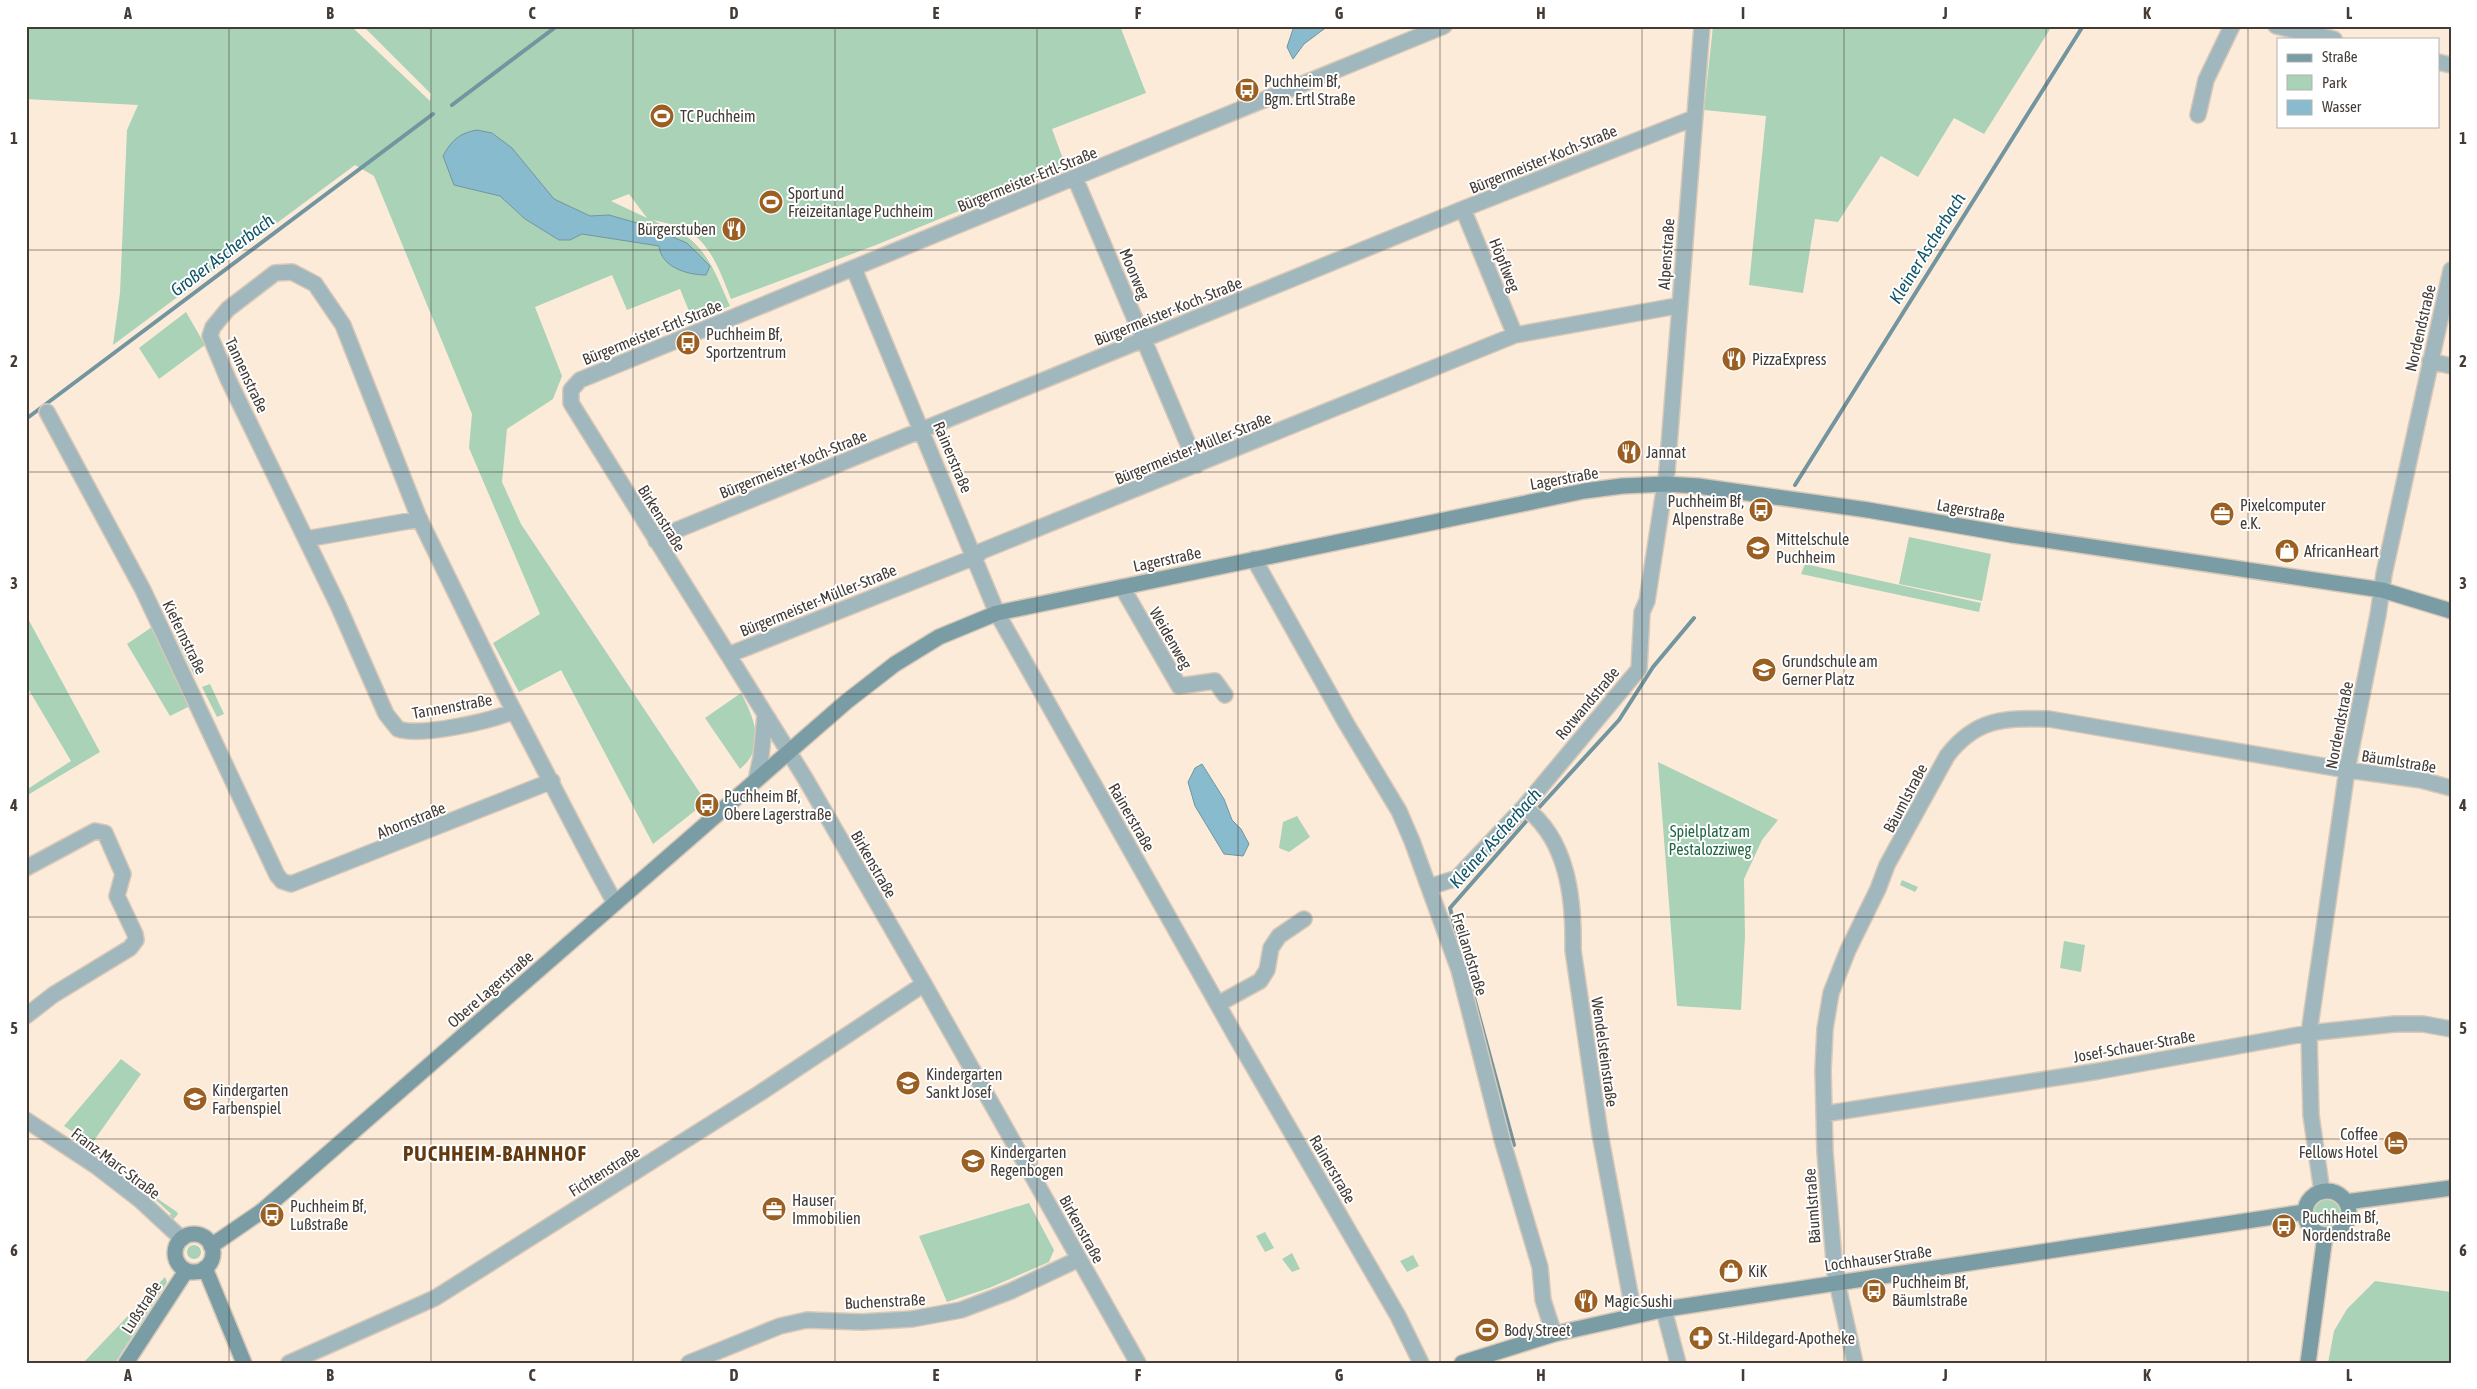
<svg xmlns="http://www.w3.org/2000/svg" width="2477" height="1389" font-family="'Asap Condensed',sans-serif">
  <rect width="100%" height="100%" fill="#fdebd9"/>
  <path fill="#a9d2b7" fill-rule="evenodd" d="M26,26H351L430,101L431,94L363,26H1120L1146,93L1052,129L1066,167L876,245L731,299C721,274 712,245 687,230C678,224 663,223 653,220C661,225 672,228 681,233C708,248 718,280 730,306L693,321L680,289L627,310L612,275L535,307L562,376L553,399L507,429L502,482L521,524L706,802L653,844L561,670L519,692L493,643L540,614L469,448L472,414L374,176L355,165L113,345L120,293L127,130L138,105L26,99ZM629,194L647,218L611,201Z
    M1713,26H2052L1984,134L1954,118L1918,177L1881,156L1838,222L1815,219L1803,293L1749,285L1766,116L1704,110Z
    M186,312L205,345L159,379L139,348Z
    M1909,537L1991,554L1982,601L1899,584Z
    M1805,564L1981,603L1979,612L1801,574Z
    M26,615L100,752L26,796V790L71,761L26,685Z
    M152,627L192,705L170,716L127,644Z
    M183,632L202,671L194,675L175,635Z
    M210,684L224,714L217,717L202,687Z
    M741,693C755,719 766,748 740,769L705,718Z
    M1658,762L1778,820L1762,840L1744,879L1745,936L1741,1010L1677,1006Z
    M1297,816L1310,837L1289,852L1279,848L1283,822Z
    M1902,880L1918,887L1915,892L1900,885Z
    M2064,941L2085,945L2081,972L2060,968Z
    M121,1059L141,1074L93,1142L101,1148L100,1150L64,1126Z
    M145,1190L177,1212L178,1214L172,1221L168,1218L171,1214Z
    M2314 1213a13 13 0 1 1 26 0a13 13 0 1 1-26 0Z
    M1029,1203L1054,1250L1049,1262L989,1288L947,1302L919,1236Z
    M1265,1232L1274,1248L1265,1252L1256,1236Z
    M187 1252a7 7 0 1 1 14 0a7 7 0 1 1-14 0Z
    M1292,1253L1300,1269L1292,1272L1282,1259Z
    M1413,1255L1419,1266L1407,1272L1400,1261Z
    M165,1277L167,1282L115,1363H83Z
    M2375,1281L2451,1292V1363H2328L2334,1331L2347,1309Z"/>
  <path fill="#88bbce" stroke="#7395a0" d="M1294,26H1328L1304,44L1293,59L1287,47Z
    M477,130L492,133L512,148L554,199L590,216L609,215L644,225L687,243L710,266L706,275C687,275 661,267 659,246L582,234L570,240H559L525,219L500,196L454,185L443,156C451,141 459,133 477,130Z
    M1202,764L1224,799L1232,820L1241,829L1249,844L1243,856L1224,854L1195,806L1188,782L1195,768Z"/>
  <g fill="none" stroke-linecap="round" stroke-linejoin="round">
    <path stroke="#7395a0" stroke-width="4" d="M452,105L557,26
      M26,419L433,114
      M1795,485L2083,26
      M1534,813L1619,720L1653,667L1694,618
      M1465,967L1450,908L1529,818
      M1472,990L1514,1145"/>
    <defs>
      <path id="street" d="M2276,26L2334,39
        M2438,62L2451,65
        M2198,115L2206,80L2232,26
        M1075,178L1197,465
        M1463,209L1515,335
        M854,269L997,613L1235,1035L1398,1316L1421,1363
        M2430,361L2451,366
        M47,412L143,590L277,875L282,881L291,884L552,781
        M306,539L420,519
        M656,541L667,534L1463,209L1694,118
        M1254,559L1346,723L1399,811L1412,841L1459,970L1503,1143L1540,1267L1543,1300L1554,1334
        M1122,587L1179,686L1215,681L1225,695
        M728,655L975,557L982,551L1515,335L1671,307L1680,308
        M514,711C491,721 421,737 398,729L386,714L338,605L228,379L210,336L213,327L228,309L275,273L292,272L315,284L343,325L419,518L506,696C543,765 577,835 615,903
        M756,780L761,757L765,715
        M1524,807C1568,839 1574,899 1573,950L1600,1134L1634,1315
        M26,868L95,831L105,833L123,874L117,896L135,934L136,940L130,948L53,995L26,1016
        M1429,887L1457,878L1524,807L1639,669L1642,612L1647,601L1667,471L1702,26
        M1218,1004L1260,981L1267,970L1271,948L1279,936L1304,919
        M1824,1114L2099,1071L2309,1033L2395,1024H2423L2451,1029
        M26,1120L96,1166L140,1200L182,1239
        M2322,1192L2311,1115L2309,1033L2347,770L2378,615L2384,574L2451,270
        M1664,1310L1678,1363
        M289,1363L435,1298L760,1093L924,984
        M689,1363L780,1326L807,1320L862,1322L912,1319L961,1310L1011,1291L1079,1259
        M1138,1363L924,984L805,778L571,403V390L580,380L1444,26
        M1855,1363L1835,1273L1825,1152L1823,1070L1825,1029L1831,993L1848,950L1878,889L1887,865L1947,756C1976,718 2004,718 2049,719L2341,769L2421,780L2451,788"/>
      <path id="secondary" d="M2305 1213a22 22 0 1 1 44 0a22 22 0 1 1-44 0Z
        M2346,1202L2451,1188
        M175 1253a19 19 0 1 1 38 0a19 19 0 1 1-38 0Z
        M211,1246L262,1211L846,702L895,664L939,637L997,613L1584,491L1622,486L1665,484L1698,486L1868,510L2012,535L2382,590L2451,611
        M205,1268L244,1363
        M126,1363L186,1271
        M1462,1363L1554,1334L1666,1309L2305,1212
        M2308,1363L2325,1236"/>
    </defs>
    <use href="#street" stroke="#d8c8b8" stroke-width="18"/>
    <use href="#secondary" stroke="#d8c8b8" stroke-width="18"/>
    <use href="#street" stroke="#a0b7bd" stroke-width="15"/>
    <use href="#secondary" stroke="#799ca5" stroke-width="15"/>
  </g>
  <path fill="none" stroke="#433b35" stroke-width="1" stroke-opacity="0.55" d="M229,26V1363M431,26V1363M633,26V1363M835,26V1363M1037,26V1363M1238,26V1363M1440,26V1363M1642,26V1363M1844,26V1363M2046,26V1363M2248,26V1363M26,250H2451M26,472H2451M26,694H2451M26,917H2451M26,1139H2451"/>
  <defs>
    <symbol id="bus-disc" viewBox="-11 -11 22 22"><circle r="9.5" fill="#9c5f22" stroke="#fff"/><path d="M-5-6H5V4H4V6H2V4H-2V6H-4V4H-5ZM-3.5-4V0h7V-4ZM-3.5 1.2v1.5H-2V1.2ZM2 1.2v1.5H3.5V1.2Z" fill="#fff"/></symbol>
    <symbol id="stadium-disc" viewBox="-11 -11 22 22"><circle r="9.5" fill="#9c5f22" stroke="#fff"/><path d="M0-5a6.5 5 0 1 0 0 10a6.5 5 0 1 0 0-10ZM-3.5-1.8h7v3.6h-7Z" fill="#fff"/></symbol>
    <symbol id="restaurant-disc" viewBox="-11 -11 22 22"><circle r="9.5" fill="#9c5f22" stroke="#fff"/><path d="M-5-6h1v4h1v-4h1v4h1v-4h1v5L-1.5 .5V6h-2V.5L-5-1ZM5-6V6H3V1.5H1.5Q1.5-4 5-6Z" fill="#fff"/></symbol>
    <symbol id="office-disc" viewBox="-11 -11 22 22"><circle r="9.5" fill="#9c5f22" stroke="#fff"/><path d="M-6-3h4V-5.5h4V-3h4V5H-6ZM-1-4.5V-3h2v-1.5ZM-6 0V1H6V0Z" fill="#fff"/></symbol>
    <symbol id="school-disc" viewBox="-11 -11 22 22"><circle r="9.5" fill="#9c5f22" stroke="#fff"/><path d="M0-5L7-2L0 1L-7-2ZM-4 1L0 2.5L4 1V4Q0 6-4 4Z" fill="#fff"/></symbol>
    <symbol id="shop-disc" viewBox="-11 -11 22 22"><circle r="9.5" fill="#9c5f22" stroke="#fff"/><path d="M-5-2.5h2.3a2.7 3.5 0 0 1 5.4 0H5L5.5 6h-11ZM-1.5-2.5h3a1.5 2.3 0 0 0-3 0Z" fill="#fff"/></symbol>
    <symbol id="hotel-disc" viewBox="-11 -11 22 22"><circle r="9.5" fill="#9c5f22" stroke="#fff"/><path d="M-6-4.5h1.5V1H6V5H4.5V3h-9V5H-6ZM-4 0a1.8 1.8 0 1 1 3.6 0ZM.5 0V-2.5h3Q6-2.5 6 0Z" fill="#fff"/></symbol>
    <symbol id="pharmacy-disc" viewBox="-11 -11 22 22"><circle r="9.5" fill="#9c5f22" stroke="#fff"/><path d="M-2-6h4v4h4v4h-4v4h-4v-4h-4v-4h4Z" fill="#fff"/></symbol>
  </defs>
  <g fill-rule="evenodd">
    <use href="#bus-disc" x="1233" y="76" width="28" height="28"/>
    <use href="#stadium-disc" x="648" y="102" width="28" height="28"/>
    <use href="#stadium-disc" x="757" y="188" width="28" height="28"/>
    <use href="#restaurant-disc" x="720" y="215" width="28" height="28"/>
    <use href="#bus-disc" x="674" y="329" width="28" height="28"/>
    <use href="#restaurant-disc" x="1720" y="345" width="28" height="28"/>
    <use href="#restaurant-disc" x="1615" y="438" width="28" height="28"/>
    <use href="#bus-disc" x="1747" y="496" width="28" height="28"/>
    <use href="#office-disc" x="2208" y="500" width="28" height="28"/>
    <use href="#school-disc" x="1744" y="534" width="28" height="28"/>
    <use href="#shop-disc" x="2273" y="537" width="28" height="28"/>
    <use href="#school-disc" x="1750" y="656" width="28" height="28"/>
    <use href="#bus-disc" x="693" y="791" width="28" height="28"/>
    <use href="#school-disc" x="894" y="1069" width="28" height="28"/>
    <use href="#school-disc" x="181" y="1085" width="28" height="28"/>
    <use href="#hotel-disc" x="2382" y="1129" width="28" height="28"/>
    <use href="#school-disc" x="959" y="1147" width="28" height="28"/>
    <use href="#office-disc" x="760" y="1195" width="28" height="28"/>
    <use href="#bus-disc" x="258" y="1201" width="28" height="28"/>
    <use href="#bus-disc" x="2270" y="1212" width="28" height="28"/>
    <use href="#shop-disc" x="1717" y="1257" width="28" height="28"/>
    <use href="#bus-disc" x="1860" y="1277" width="28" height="28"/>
    <use href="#restaurant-disc" x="1572" y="1287" width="28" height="28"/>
    <use href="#stadium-disc" x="1473" y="1316" width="28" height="28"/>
    <use href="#pharmacy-disc" x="1687" y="1324" width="28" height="28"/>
  </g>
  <g text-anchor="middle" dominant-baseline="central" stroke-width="4" stroke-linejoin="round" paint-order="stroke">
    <g font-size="16" fill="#433b35" stroke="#fff" text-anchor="start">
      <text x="1264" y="81">Puchheim Bf,<tspan x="1264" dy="18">Bgm. Ertl Straße</tspan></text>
      <text x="680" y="116">TC Puchheim</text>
      <text x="788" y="193">Sport und<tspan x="788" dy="18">Freizeitanlage Puchheim</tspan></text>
      <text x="716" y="229" text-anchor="end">Bürgerstuben</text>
      <text x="706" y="334">Puchheim Bf,<tspan x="706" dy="18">Sportzentrum</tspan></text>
      <text x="1752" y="359">PizzaExpress</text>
      <text x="1646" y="452">Jannat</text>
      <text x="1744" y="501" text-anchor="end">Puchheim Bf,<tspan x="1744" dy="18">Alpenstraße</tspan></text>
      <text x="2240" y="505">Pixelcomputer<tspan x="2240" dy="18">e.K.</tspan></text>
      <text x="1776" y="539">Mittelschule<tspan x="1776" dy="18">Puchheim</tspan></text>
      <text x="2304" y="551">AfricanHeart</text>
      <text x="1782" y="661">Grundschule am<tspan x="1782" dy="18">Gerner Platz</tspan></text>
      <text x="724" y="796">Puchheim Bf,<tspan x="724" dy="18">Obere Lagerstraße</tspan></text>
      <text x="926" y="1074">Kindergarten<tspan x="926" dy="18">Sankt Josef</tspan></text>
      <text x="212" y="1090">Kindergarten<tspan x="212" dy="18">Farbenspiel</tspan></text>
      <text x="2378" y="1134" text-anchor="end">Coffee<tspan x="2378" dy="18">Fellows Hotel</tspan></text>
      <text x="990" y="1152">Kindergarten<tspan x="990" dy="18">Regenbogen</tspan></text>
      <text x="792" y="1200">Hauser<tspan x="792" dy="18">Immobilien</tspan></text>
      <text x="290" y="1206">Puchheim Bf,<tspan x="290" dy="18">Lußstraße</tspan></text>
      <text x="2302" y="1217">Puchheim Bf,<tspan x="2302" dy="18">Nordendstraße</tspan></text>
      <text x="1748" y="1271">KiK</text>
      <text x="1892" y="1282">Puchheim Bf,<tspan x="1892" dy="18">Bäumlstraße</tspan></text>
      <text x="1604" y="1301">Magic Sushi</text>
      <text x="1504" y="1330">Body Street</text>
      <text x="1718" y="1338">St.-Hildegard-Apotheke</text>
    </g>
    <g font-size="16" fill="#433b35" stroke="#fff">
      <text transform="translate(1543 159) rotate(-22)">Bürgermeister-Koch-Straße</text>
      <text transform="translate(1027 179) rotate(-22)">Bürgermeister-Ertl-Straße</text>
      <text transform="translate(1666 254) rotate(-86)">Alpenstraße</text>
      <text transform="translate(1505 265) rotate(68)">Höpflweg</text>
      <text transform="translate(1135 274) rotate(67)">Moorweg</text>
      <text transform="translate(1168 311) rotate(-22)">Bürgermeister-Koch-Straße</text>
      <text transform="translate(2420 328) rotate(-77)">Nordendstraße</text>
      <text transform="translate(652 332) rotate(-22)">Bürgermeister-Ertl-Straße</text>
      <text transform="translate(247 375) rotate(65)">Tannenstraße</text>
      <text transform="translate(1193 448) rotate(-22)">Bürgermeister-Müller-Straße</text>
      <text transform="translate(953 457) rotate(67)">Rainerstraße</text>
      <text transform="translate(793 464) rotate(-22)">Bürgermeister-Koch-Straße</text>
      <text transform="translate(1564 478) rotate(-10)">Lagerstraße</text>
      <text transform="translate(1971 510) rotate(10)">Lagerstraße</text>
      <text transform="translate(662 518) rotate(58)">Birkenstraße</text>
      <text transform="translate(1167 559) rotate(-12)">Lagerstraße</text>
      <text transform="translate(818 600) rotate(-22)">Bürgermeister-Müller-Straße</text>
      <text transform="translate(185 637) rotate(64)">Kiefernstraße</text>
      <text transform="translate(1171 638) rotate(60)">Weidenweg</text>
      <text transform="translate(1587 703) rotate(-50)">Rotwandstraße</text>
      <text transform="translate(452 706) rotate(-10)">Tannenstraße</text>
      <text transform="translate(2339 725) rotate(-79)">Nordendstraße</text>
      <text transform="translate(2399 761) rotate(9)">Bäumlstraße</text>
      <text transform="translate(1905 798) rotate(-62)">Bäumlstraße</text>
      <text transform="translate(1132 817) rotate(60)">Rainerstraße</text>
      <text transform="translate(411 820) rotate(-22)">Ahornstraße</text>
      <text transform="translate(874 864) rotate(60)">Birkenstraße</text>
      <text transform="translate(1470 954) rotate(73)">Freilandstraße</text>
      <text transform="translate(490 989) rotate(-41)">Obere Lagerstraße</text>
      <text transform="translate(2134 1046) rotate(-10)">Josef-Schauer-Straße</text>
      <text transform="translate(1605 1052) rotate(82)">Wendelsteinstraße</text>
      <text transform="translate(116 1163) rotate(37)">Franz-Marc-Straße</text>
      <text transform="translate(1333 1169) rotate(60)">Rainerstraße</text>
      <text transform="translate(604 1171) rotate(-32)">Fichtenstraße</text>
      <text transform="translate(1812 1206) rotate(-94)">Bäumlstraße</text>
      <text transform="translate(1082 1229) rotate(61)">Birkenstraße</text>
      <text transform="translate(1878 1258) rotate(-8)">Lochhauser Straße</text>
      <text transform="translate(885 1301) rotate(-3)">Buchenstraße</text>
      <text transform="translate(141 1307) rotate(-57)">Lußstraße</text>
    </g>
    <g font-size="16" fill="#236642" stroke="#fff">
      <text x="1710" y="831">Spielplatz am<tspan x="1710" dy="18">Pestalozziweg</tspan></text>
    </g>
    <g font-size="18" font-style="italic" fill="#105468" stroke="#fff">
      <text transform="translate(1927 248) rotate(-58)">Kleiner Ascherbach</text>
      <text transform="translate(222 255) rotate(-37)">Großer Ascherbach</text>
      <text transform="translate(1495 838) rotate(-48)">Kleiner Ascherbach</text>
    </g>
    <g font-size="21" font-weight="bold" letter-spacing="1" fill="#633a10" stroke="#fff">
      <text x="495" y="1153">PUCHHEIM-BAHNHOF</text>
    </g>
  </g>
  <rect width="2477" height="1389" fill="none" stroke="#ffffff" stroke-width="55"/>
  <rect x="2277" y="38" width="162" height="90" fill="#ffffff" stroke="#b4b1ae"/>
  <rect x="2287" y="54" width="25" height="8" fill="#799ca5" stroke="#b4b1ae"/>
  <text x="2322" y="62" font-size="15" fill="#433b35">Straße</text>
  <rect x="2287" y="75" width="25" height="15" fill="#a9d2b7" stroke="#b4b1ae"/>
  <text x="2322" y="88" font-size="15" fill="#433b35">Park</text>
  <rect x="2287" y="100" width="25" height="15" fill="#88bbce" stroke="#b4b1ae"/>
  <text x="2322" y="112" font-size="15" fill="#433b35">Wasser</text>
  <rect x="28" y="28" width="2422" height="1334" fill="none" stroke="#433b35" stroke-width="2"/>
  <g font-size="16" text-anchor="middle" font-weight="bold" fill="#433b35">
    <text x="128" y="19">A</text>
    <text x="330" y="19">B</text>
    <text x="532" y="19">C</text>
    <text x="734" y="19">D</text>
    <text x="936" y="19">E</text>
    <text x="1138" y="19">F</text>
    <text x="1339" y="19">G</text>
    <text x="1541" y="19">H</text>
    <text x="1743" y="19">I</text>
    <text x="1945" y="19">J</text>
    <text x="2147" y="19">K</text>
    <text x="2349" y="19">L</text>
    <text x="14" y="144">1</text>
    <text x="2463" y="144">1</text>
    <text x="14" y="367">2</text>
    <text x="2463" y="367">2</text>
    <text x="14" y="589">3</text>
    <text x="2463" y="589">3</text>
    <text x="14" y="811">4</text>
    <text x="2463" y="811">4</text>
    <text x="14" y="1034">5</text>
    <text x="2463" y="1034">5</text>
    <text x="14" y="1256">6</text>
    <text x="2463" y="1256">6</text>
    <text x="128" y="1381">A</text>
    <text x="330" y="1381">B</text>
    <text x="532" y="1381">C</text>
    <text x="734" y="1381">D</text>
    <text x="936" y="1381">E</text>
    <text x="1138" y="1381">F</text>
    <text x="1339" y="1381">G</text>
    <text x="1541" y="1381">H</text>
    <text x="1743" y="1381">I</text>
    <text x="1945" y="1381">J</text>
    <text x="2147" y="1381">K</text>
    <text x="2349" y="1381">L</text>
  </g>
</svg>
